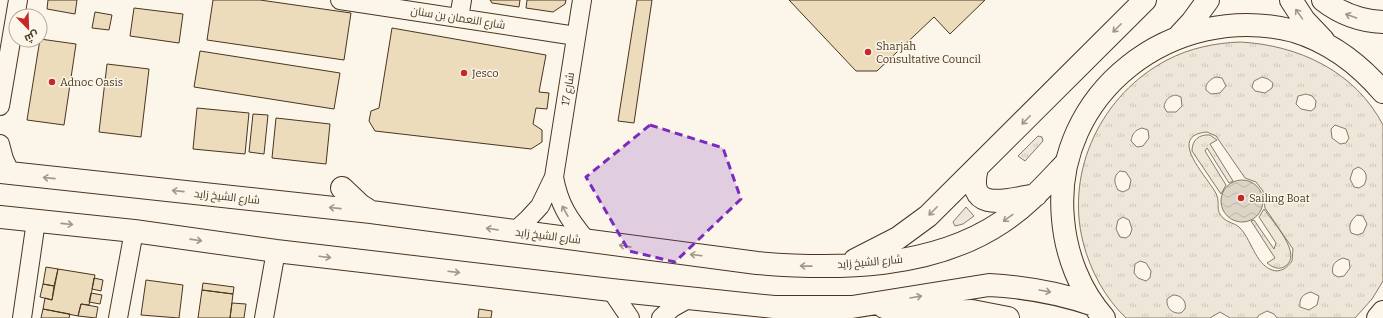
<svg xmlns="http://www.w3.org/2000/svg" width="1383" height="318" font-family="Bitter,Cairo,serif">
  <defs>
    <pattern id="grass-tufts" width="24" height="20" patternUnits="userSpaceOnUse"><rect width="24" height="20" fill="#ede6d9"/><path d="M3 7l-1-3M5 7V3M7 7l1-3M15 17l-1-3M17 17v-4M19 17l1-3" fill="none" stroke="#cdc6ba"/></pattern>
    <pattern id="water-waves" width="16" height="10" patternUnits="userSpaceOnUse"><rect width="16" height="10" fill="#dcd4c6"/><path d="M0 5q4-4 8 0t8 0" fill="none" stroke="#beb7aa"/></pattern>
  </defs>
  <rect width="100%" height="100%" fill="#fbf6e9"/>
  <path fill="url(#grass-tufts)" stroke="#887966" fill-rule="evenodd" d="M1240,42C1298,45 1355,71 1383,125V281L1372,299L1355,318H1277L1274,314L1267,311L1259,315L1257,318H1230L1220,312L1210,318H1126C1105,298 1090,270 1083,242C1065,170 1102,94 1167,60C1190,48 1215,43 1240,42ZM1216,77L1222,78L1226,86L1220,93L1211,94L1206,90C1205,84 1210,79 1216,77ZM1262,77L1268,79L1273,83L1272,88L1265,93L1255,91L1252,87L1254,81ZM1306,94L1312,96L1316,101L1315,108L1311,111L1301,109L1296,104L1298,96ZM1176,95L1181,97L1182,106L1176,112H1167L1164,107C1165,100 1169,96 1176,95ZM1335,125L1346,129L1349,138L1346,143L1340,144L1332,138L1331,129ZM1142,128L1148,130L1149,138L1143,146L1137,147L1131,141C1132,134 1135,130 1142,128ZM1207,132L1216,136L1245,178L1256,182L1263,191L1265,208L1293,249L1292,261C1287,268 1280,273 1272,270C1255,264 1251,238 1239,227C1235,223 1228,223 1223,218C1215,210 1220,204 1217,196C1213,182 1163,136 1207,132ZM1358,167C1367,170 1368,178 1364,185L1359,188L1354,187L1350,179L1353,170ZM1120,171L1126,172L1131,180L1129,189L1123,192L1118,190C1114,183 1113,176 1120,171ZM1357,215L1363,216L1367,224L1363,233L1357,235L1351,233C1348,225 1351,220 1357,215ZM1123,217L1129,220L1132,229L1130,235L1126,238L1120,237L1116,229L1118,220ZM1343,258L1349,260L1350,268L1344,276L1338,277L1333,274C1331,265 1335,261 1343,258ZM1140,261L1146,263L1151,271L1150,278L1146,281L1138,278L1134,273L1135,264ZM1311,292L1319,296L1317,305L1309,310L1300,307C1299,298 1303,294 1311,292ZM1173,295C1181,295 1187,301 1185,309L1181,313C1172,314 1166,308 1167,299Z
    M1210,135L1217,140L1210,144L1233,181L1229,183L1207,148L1205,151L1226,185L1221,194L1192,151C1192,140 1199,134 1210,135Z
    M1038,136L1042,137L1043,141L1025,161L1018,156Z
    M966,207L974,216L963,224L955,226L953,222Z
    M1264,209C1272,221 1305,256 1284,267C1278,270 1272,267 1267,263L1275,258L1251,221L1254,220L1274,249L1276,243L1259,217Z"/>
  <path fill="url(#water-waves)" stroke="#887966" d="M1221 201a21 21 0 1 1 42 0a21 21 0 1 1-42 0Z"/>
  <path fill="#ecdcbc" stroke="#4a3520" d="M48,0H77L75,14L47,9Z
    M213,0H260L351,13L344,60L207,40Z
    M490,0H520L519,7L492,3Z
    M527,0H566L565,4L553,12L526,8Z
    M637,0H652L634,123L618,121Z
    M789,0H985L950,34L934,17L877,71H856Z
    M134,8L183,14L179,43L130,36Z
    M95,12L112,15L109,30L92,28Z
    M392,28L546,55L539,92L549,93L547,109L536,108L533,124L542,130V142L531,149L375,131L369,121L371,111L379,108Z
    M40,39L76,44L64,125L27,120Z
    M200,51L340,73L334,109L194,87Z
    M107,64L149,69L141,137L99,132Z
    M197,108L249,113L245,154L193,149Z
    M253,114L268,115L264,154L249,152Z
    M276,118L330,124L326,164L272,158Z
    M46,267L58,269L54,286L43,284Z
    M58,269L95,275L89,305L81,304L78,316L43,309L45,298L52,300Z
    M94,278L103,280L101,291L92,289Z
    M146,280L183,285L179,318L141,315Z
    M203,283L234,287L233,294L202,290Z
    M43,284L54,286L52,300L40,297Z
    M202,290L233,294L230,318H198Z
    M91,293L102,295L100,304L89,302Z
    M232,303L246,304L244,318H230Z
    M81,304L98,307L96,318L78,316Z
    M43,309L70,314L69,318H41Z
    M479,309L492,311L491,318H478Z"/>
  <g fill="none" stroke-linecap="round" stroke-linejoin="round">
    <defs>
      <path id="minor" d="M340,0L576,36
        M459,18L462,0
        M0,106L18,0
        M0,144L4,159L11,174
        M554,177C559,205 569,219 586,240
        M514,232L528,219L540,206L554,177L582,0
        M611,290L630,318
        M22,318L36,221
        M118,318L134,231
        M264,318L276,251
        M661,318L672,308L688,299"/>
      <path id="major" d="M1291,0L1304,20L1323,40
        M1323,0C1341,14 1360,21 1383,22
        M1180,35L1192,22L1208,0
        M977,168C965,214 1008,200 1036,195
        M0,172L371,212L757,263C838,270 932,269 1002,222C1027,206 1046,184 1067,162
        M342,188L360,205L371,212
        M0,217L134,231L276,251L611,290L774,307H852L989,285C1026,287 1060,293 1094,305
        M855,260L898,238L928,216L1145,0
        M884,307L910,313L972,311L1008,318
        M1104,318C1080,291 1066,255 1063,219C1051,93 1174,0 1294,31C1330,42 1359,64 1383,92
        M1378,318L1383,312"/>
    </defs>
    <use href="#minor" stroke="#4a3520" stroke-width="20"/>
    <use href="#major" stroke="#4a3520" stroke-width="24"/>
    <use href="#minor" stroke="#fbf6e9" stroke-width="18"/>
    <use href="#major" stroke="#fbf6e9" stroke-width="22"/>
  </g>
  <defs><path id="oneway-shaft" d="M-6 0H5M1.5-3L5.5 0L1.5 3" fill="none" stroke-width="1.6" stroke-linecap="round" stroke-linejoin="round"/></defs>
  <g stroke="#a29684">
    <use href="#oneway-shaft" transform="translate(1299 14) rotate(-125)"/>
    <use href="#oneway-shaft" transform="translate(1351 16) rotate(-160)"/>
    <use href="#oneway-shaft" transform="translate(1117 28) rotate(135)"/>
    <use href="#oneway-shaft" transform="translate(1026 120) rotate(135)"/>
    <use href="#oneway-shaft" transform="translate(49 178) rotate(-174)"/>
    <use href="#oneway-shaft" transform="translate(178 191) rotate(-174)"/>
    <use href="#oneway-shaft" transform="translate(335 208) rotate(-174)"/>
    <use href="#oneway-shaft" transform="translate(565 211) rotate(-119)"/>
    <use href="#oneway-shaft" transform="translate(933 211) rotate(135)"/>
    <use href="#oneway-shaft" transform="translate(1008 218) rotate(144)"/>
    <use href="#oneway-shaft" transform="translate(67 224) rotate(6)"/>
    <use href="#oneway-shaft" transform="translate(492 229) rotate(-172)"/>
    <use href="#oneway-shaft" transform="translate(196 240) rotate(8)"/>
    <use href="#oneway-shaft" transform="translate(625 246) rotate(-171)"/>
    <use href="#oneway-shaft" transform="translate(696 255) rotate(-173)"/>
    <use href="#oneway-shaft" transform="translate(325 257) rotate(7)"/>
    <use href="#oneway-shaft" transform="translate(806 266) rotate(-179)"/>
    <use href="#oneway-shaft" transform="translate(454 272) rotate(7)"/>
    <use href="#oneway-shaft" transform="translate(1045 291) rotate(10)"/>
    <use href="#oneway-shaft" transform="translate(916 297) rotate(-10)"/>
  </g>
  <path fill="#7b2cbf" fill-opacity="0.2" stroke="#7b2cbf" stroke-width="3" stroke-dasharray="8 5" stroke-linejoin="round" d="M650,125L723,148L741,199L675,262L629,251L586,177Z"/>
  <g fill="#c62828" stroke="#fbf6e9" stroke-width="1.5">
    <circle cx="868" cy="52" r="4"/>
    <circle cx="464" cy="73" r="4"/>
    <circle cx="52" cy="82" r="4"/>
    <circle cx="1241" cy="198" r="4"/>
  </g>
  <g text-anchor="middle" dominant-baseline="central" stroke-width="3" stroke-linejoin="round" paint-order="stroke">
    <g font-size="11" fill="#4a3520" stroke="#fbf6e9">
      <text transform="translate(458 18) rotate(9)">شارع النعمان بن سنان</text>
      <text transform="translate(568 89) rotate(-81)">شارع 17</text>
      <text transform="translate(227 197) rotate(6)">شارع الشيخ زايد</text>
      <text transform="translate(548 236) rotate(7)">شارع الشيخ زايد</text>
      <text transform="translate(870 262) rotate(-5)">شارع الشيخ زايد</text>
    </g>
    <g font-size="11" fill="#4a3520" stroke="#fbf6e9" text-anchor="start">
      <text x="876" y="46">Sharjah<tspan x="876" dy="13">Consultative Council</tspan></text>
      <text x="472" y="73">Jesco</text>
      <text x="60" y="82">Adnoc Oasis</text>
      <text x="1249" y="198">Sailing Boat</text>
    </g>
  </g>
  <g transform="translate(28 28) rotate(157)"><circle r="19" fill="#fbf6e9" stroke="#b4a999"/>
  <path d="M0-3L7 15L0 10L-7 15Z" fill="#c62828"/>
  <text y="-6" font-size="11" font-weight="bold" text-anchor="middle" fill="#4a3520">ش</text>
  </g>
</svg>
